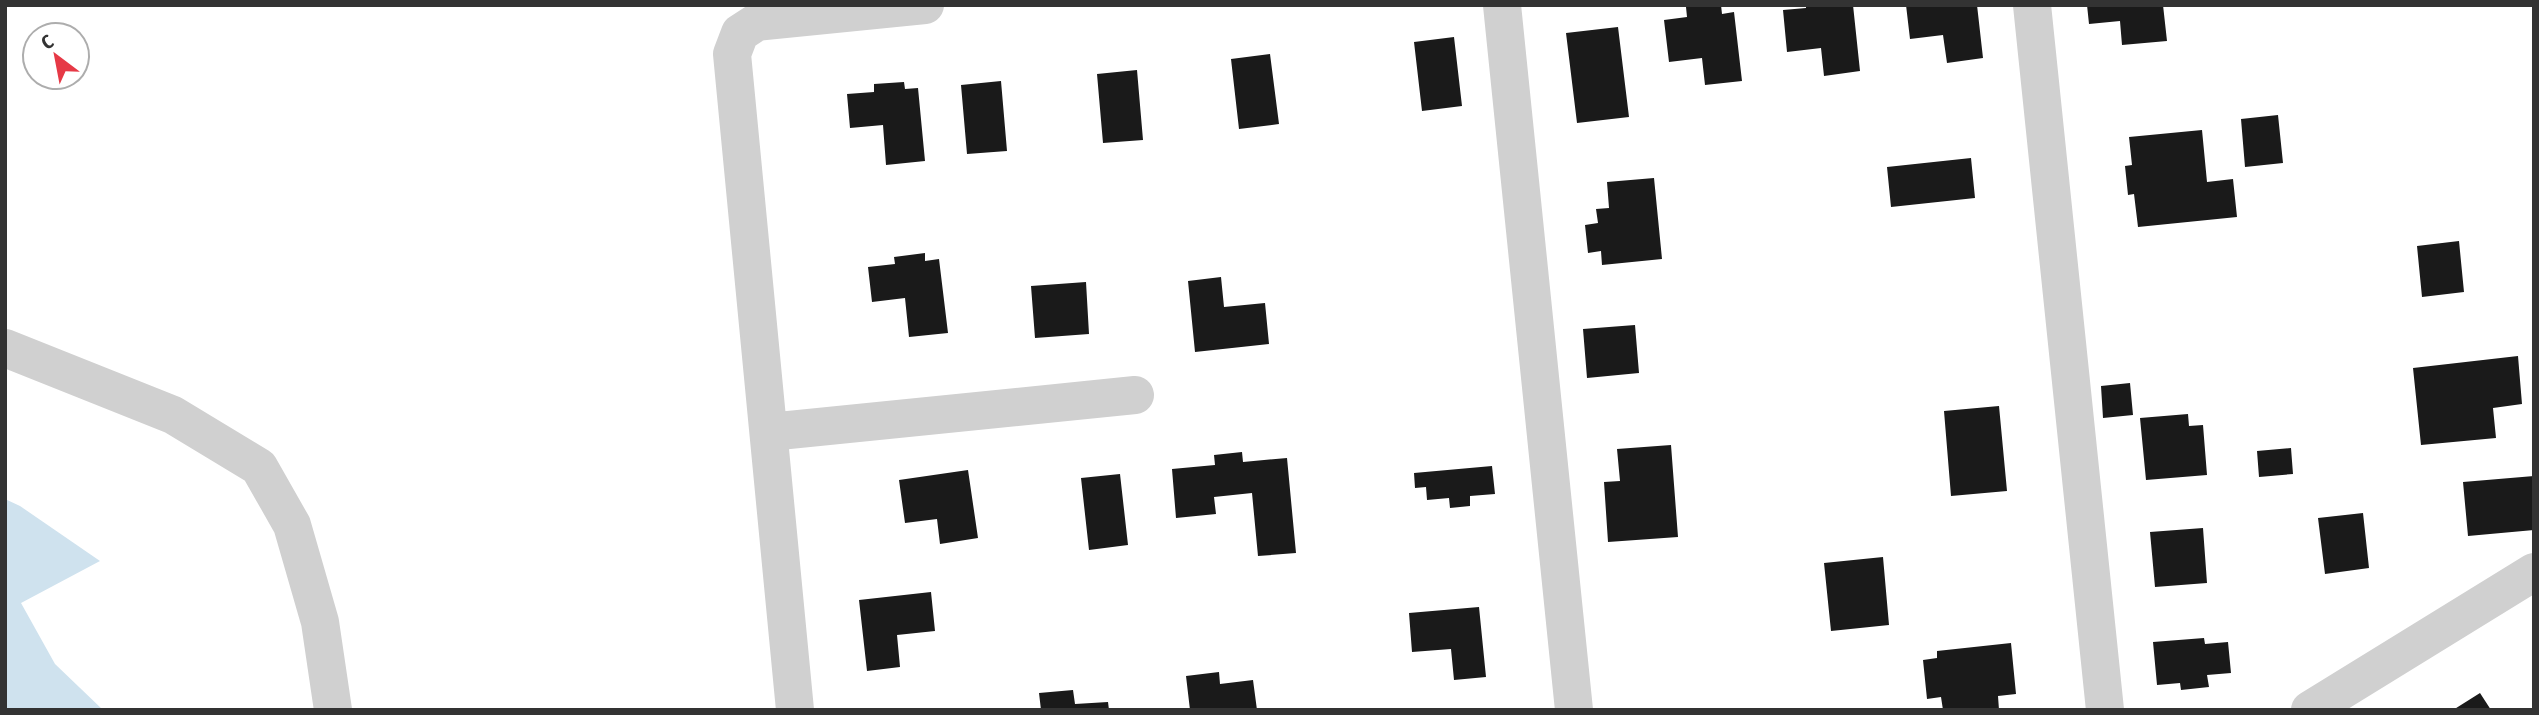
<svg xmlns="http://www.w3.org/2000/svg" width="2539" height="715" font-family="'Fira Sans Condensed',sans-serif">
  <rect width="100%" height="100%" fill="#fff"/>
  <path fill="#cfe2ee" d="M5,499L20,506L100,561L21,603L55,664L103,710H5Z"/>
  <path fill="#1a1a1a" d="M1721,5L1722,14L1734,12L1742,81L1705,85L1702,58L1669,62L1664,20L1687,17L1686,7Z
    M1806,5H1853L1860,71L1824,76L1821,48L1787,52L1783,10L1806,8Z
    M1906,5H1977L1983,58L1947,63L1943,35L1910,39Z
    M2087,5H2163L2167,41L2122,45L2120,21L2089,24Z
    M1618,27L1629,117L1577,123L1566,33Z
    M1454,37L1462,106L1422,111L1414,42Z
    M1270,54L1279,124L1239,129L1231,59Z
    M1137,70L1143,140L1103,143L1097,74Z
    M1001,81L1007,151L967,154L961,85Z
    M904,82L905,89L918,88L925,161L886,165L883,125L850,128L847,94L874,92V84Z
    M2278,115L2283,163L2245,167L2241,119Z
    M2202,130L2207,182L2233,179L2237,217L2138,227L2134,194L2128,195L2125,166L2132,165L2129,137Z
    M1971,158L1975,198L1891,207L1887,167Z
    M1654,178L1662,259L1602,265L1601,251L1588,253L1585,225L1598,223L1596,209L1609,208L1607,182Z
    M2459,241L2464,292L2422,297L2417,246Z
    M925,253V261L939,259L948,333L909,337L905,298L872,302L868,267L895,264L894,257Z
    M1221,277L1224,307L1265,303L1269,344L1195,352L1188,281Z
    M1086,282L1089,334L1035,338L1031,286Z
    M1635,325L1639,373L1587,378L1583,329Z
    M2518,356L2522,404L2493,408L2496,438L2421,445L2413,368Z
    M2130,383L2133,415L2103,418L2101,386Z
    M1999,406L2007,491L1951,496L1944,411Z
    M2188,414L2189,426L2203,425L2207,475L2146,480L2140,418Z
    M1671,445L1678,537L1608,542L1604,482L1620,481L1617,449Z
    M2291,448L2293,474L2259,477L2257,451Z
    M1242,452L1243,462L1287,458L1296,553L1258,556L1252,493L1214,497L1216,514L1176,518L1172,469L1215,465L1214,455Z
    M1492,466L1495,494L1470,496V506L1450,508L1449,498L1427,500L1426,487L1415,488L1414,473Z
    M968,470L978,538L940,544L937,519L905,523L899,480Z
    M1120,474L1128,545L1089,550L1081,478Z
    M2534,476V530L2468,536L2463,482Z
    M2363,513L2369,568L2325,574L2318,518Z
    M2203,528L2207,583L2155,587L2150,532Z
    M1883,557L1889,625L1831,631L1824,563Z
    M931,592L935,631L897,635L900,667L867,671L859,600Z
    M1479,607L1486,677L1454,680L1451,649L1412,652L1409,613Z
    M2204,638L2205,644L2228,642L2231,673L2207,675L2209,687L2181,690L2180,683L2157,685L2153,642Z
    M2011,643L2016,694L1998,696L1999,710H1943L1941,697L1927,699L1923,660L1937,658V651Z
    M1219,672L1220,684L1253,680L1257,710H1190L1186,676Z
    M1073,690L1075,704L1108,702L1109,710H1041L1039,693Z
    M2480,693L2491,710H2453Z"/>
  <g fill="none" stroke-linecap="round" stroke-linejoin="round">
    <path stroke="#d0d0d0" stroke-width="38" d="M1502,5L1574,710
      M2032,5L2105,710
      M5,348L173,415L259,467L292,525L320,622L333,710
      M769,432L1135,395
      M795,710L732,54L740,33L757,22L925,5
      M2310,710L2534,572"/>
  </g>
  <rect width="2539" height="715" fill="none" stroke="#333333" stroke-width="14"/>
  <g transform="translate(56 56) rotate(328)"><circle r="33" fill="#ffffff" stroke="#adadad" stroke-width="2"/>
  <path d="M0-5L12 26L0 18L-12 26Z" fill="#e63946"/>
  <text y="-10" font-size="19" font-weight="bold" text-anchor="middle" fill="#333333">С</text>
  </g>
</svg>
